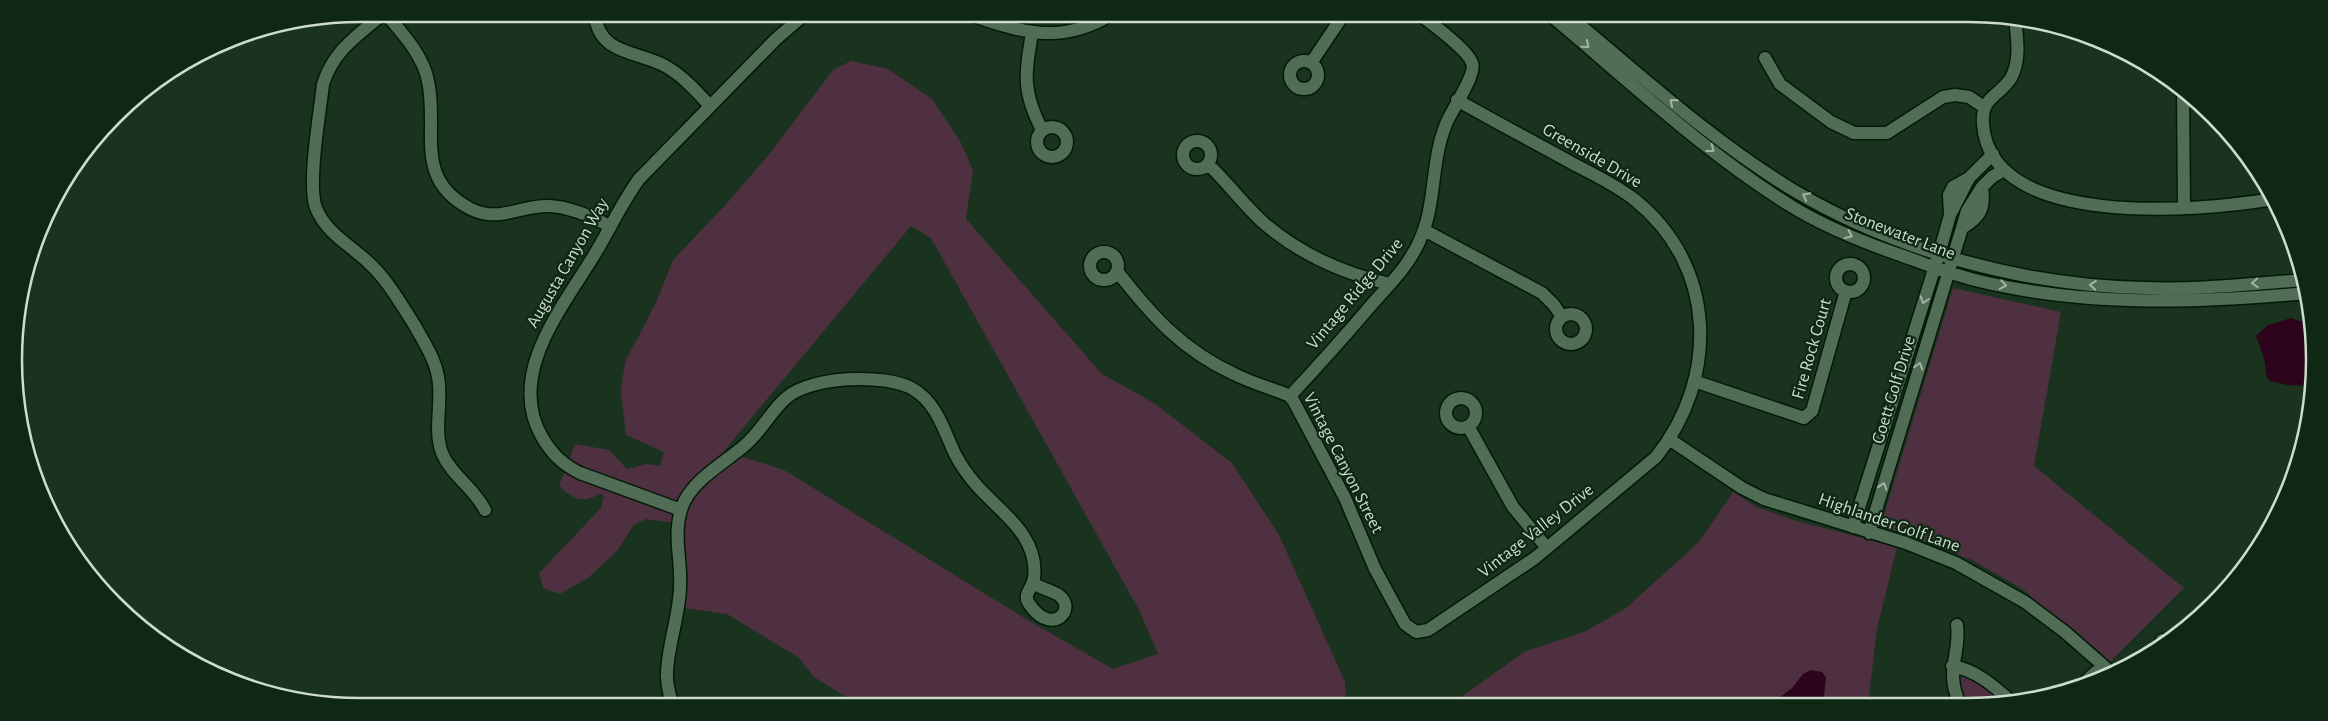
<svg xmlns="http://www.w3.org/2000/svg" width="2328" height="721" font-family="'Alegreya Sans',sans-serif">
  <rect width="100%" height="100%" fill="#19331e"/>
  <path fill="#4e3040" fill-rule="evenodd" d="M851,61L888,69L932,99L960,141L973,170L966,219L1102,374L1154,403L1232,463L1279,535L1345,682L1346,705L861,706L814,677L799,658L727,614L683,608L682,524L646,519L634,525L617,551L588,578L560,594L543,588L539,573L601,508L604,496L601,494C580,503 576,501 559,486L575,444L609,450L627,469L647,464L660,466L664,452L626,435L621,391L625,362L656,303L673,260L729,201L771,152L833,70ZM911,226L931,238L1139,610L1158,654L1113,669L1026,619L784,470L724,451Z
    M1953,288L2061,312L2034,466L2184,588L2105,667L2024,590L1972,560L1881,525Z
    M1733,492L1757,507L1793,520L1897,547L1877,629L1868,705H1450L1524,652L1584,632L1626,608L1699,542Z
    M1964,676H1969L2005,704H1967C1962,696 1957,688 1960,678Z"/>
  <path fill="#2c051d" d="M2291,318L2299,321L2310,320L2314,361L2312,386L2287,385L2270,381L2267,378L2264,358L2256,336L2268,325Z
    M1811,670L1822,672L1826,677L1824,696L1826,705H1770L1792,688L1803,674Z"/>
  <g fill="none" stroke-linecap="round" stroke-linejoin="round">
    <defs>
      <path id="minor" d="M383,14C357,36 334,50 323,84C320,113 307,184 316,208C326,233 350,245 368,262C387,279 401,304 415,326C424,342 435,359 438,377C443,402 433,429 442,453C451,475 474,488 485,510
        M386,14C402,33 423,55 428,81C439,130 412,179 471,209C499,223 521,205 549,206C571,207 591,217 610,226
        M595,14C598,56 641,51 667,67C684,77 697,92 710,106
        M968,14C1020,32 1061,46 1112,14
        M1549,14C1627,79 1704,152 1791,206C1825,227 1865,243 1903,256C1925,264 1948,273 1971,279C2081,307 2195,303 2308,293
        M1567,14C1640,75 1711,140 1793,190C1895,251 2026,286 2144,288C2197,290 2251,284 2304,280
        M2015,18C2017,38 2021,60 2011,78C1999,97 1981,96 1983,124C1990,231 2202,211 2273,199
        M1032,33C1025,75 1022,91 1042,130
        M1765,58L1780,84L1831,122L1854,133H1887L1943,97L1955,95L1969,97L1984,107
        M1290 75a14 14 0 1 1 28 0a14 14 0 1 1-28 0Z
        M1311,63L1344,14
        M2183,91L2184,208
        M1037 142a15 15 0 1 1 30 0a15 15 0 1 1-30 0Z
        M1183 155a14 14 0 1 1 28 0a14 14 0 1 1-28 0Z
        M1208,164C1228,183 1245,207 1266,225C1302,255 1345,274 1390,284
        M1951,213L1969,178
        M1962,228L1967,211L1982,187
        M1424,230L1542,293L1554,305L1562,317
        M1090 266a14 14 0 1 1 28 0a14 14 0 1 1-28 0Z
        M1836 278a14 14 0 1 1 28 0a14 14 0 1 1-28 0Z
        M1117,271C1151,315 1182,350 1234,374C1252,383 1270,388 1288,395L1293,400L1345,498L1375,569L1405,624L1416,632L1428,630L1535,558L1656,457C1719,378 1717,266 1635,200C1615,184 1592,174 1570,162C1532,141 1494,121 1457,100
        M1556 329a15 15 0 1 1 30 0a15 15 0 1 1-30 0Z
        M1694,381L1804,418L1812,411L1846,291
        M1290,396C1318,366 1346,335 1373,303C1392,282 1412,262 1422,235C1436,200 1431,161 1446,124C1451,111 1477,74 1472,63C1468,50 1431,23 1419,14
        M1446 413a15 15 0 1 1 30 0a15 15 0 1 1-30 0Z
        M1468,426L1513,507L1547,548
        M1669,439L1742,488L1764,499L1906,543L1956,563L2025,602L2065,632L2105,667L2111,675
        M681,510L580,473C562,464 552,454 542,437C506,375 562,308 593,257C609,231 621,204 639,179L776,39L805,14
        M1853,527L1941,247L1950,215L1949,195L1953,187L1969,178L1993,154
        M1869,533L1962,228C1981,217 1985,208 1982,187L1992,177L2004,170
        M1957,625C1961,655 1944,670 1960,704
        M2162,640L2164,641
        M1952,666C1977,670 1996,688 2014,704
        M2085,682L2096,672L2108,671L2107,676
        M673,707C670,696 666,684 667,673C668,644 679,617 680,588C682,558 671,531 684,502C696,478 724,463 744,446C761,432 770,412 786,398C811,376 885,373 913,389C937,403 944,431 955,454C961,466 970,478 979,488C1003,514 1039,537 1034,578C1033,585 1029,589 1027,595C1026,601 1029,604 1033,609C1053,633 1075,611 1061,597C1056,591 1041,589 1033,583"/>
    </defs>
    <use href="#minor" stroke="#021a07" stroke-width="15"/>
    <use href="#minor" stroke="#526d56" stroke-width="12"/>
  </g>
  <defs><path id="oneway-chevron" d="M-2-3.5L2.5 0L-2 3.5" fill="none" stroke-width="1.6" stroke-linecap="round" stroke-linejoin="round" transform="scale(1.25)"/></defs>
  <g stroke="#a2b5a5">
    <use href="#oneway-chevron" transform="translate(1586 45) rotate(40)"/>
    <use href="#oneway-chevron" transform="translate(1673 102) rotate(-140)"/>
    <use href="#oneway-chevron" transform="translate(1711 149) rotate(37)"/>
    <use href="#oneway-chevron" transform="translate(1806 196) rotate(-152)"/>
    <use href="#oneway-chevron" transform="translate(1849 235) rotate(24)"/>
    <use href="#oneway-chevron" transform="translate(2255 283) rotate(176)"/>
    <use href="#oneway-chevron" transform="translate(2003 285) rotate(10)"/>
    <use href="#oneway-chevron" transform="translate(2093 285) rotate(-175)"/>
    <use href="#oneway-chevron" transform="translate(1924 300) rotate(108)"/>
    <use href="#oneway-chevron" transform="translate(1919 366) rotate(-73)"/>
    <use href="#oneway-chevron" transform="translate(1883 486) rotate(-73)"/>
  </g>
  <g text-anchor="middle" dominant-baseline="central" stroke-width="4.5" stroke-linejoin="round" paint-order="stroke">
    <g font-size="18" fill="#cddccf" stroke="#0f2815">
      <text transform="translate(1592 156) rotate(30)">Greenside Drive</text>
      <text transform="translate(1900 234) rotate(21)">Stonewater Lane</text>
      <text transform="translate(568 263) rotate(-60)">Augusta Canyon Way</text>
      <text transform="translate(1355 294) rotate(-50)">Vintage Ridge Drive</text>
      <text transform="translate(1812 349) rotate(-74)">Fire Rock Court</text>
      <text transform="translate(1894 390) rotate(-73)">Goett Golf Drive</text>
      <text transform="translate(1343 463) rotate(63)">Vintage Canyon Street</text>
      <text transform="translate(1889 523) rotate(19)">Highlander Golf Lane</text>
      <text transform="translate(1536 531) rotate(-38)">Vintage Valley Drive</text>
    </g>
  </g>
  <path d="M0 0H2328V721H0ZM360 22H1968A338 338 0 0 1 2306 360V360A338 338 0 0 1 1968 698H360A338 338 0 0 1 22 360V360A338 338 0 0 1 360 22Z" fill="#0f2815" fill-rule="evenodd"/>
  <path fill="none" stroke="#cddccf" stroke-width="2.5" d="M360 22H1968A338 338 0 0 1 2306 360V360A338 338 0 0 1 1968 698H360A338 338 0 0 1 22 360V360A338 338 0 0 1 360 22Z"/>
</svg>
